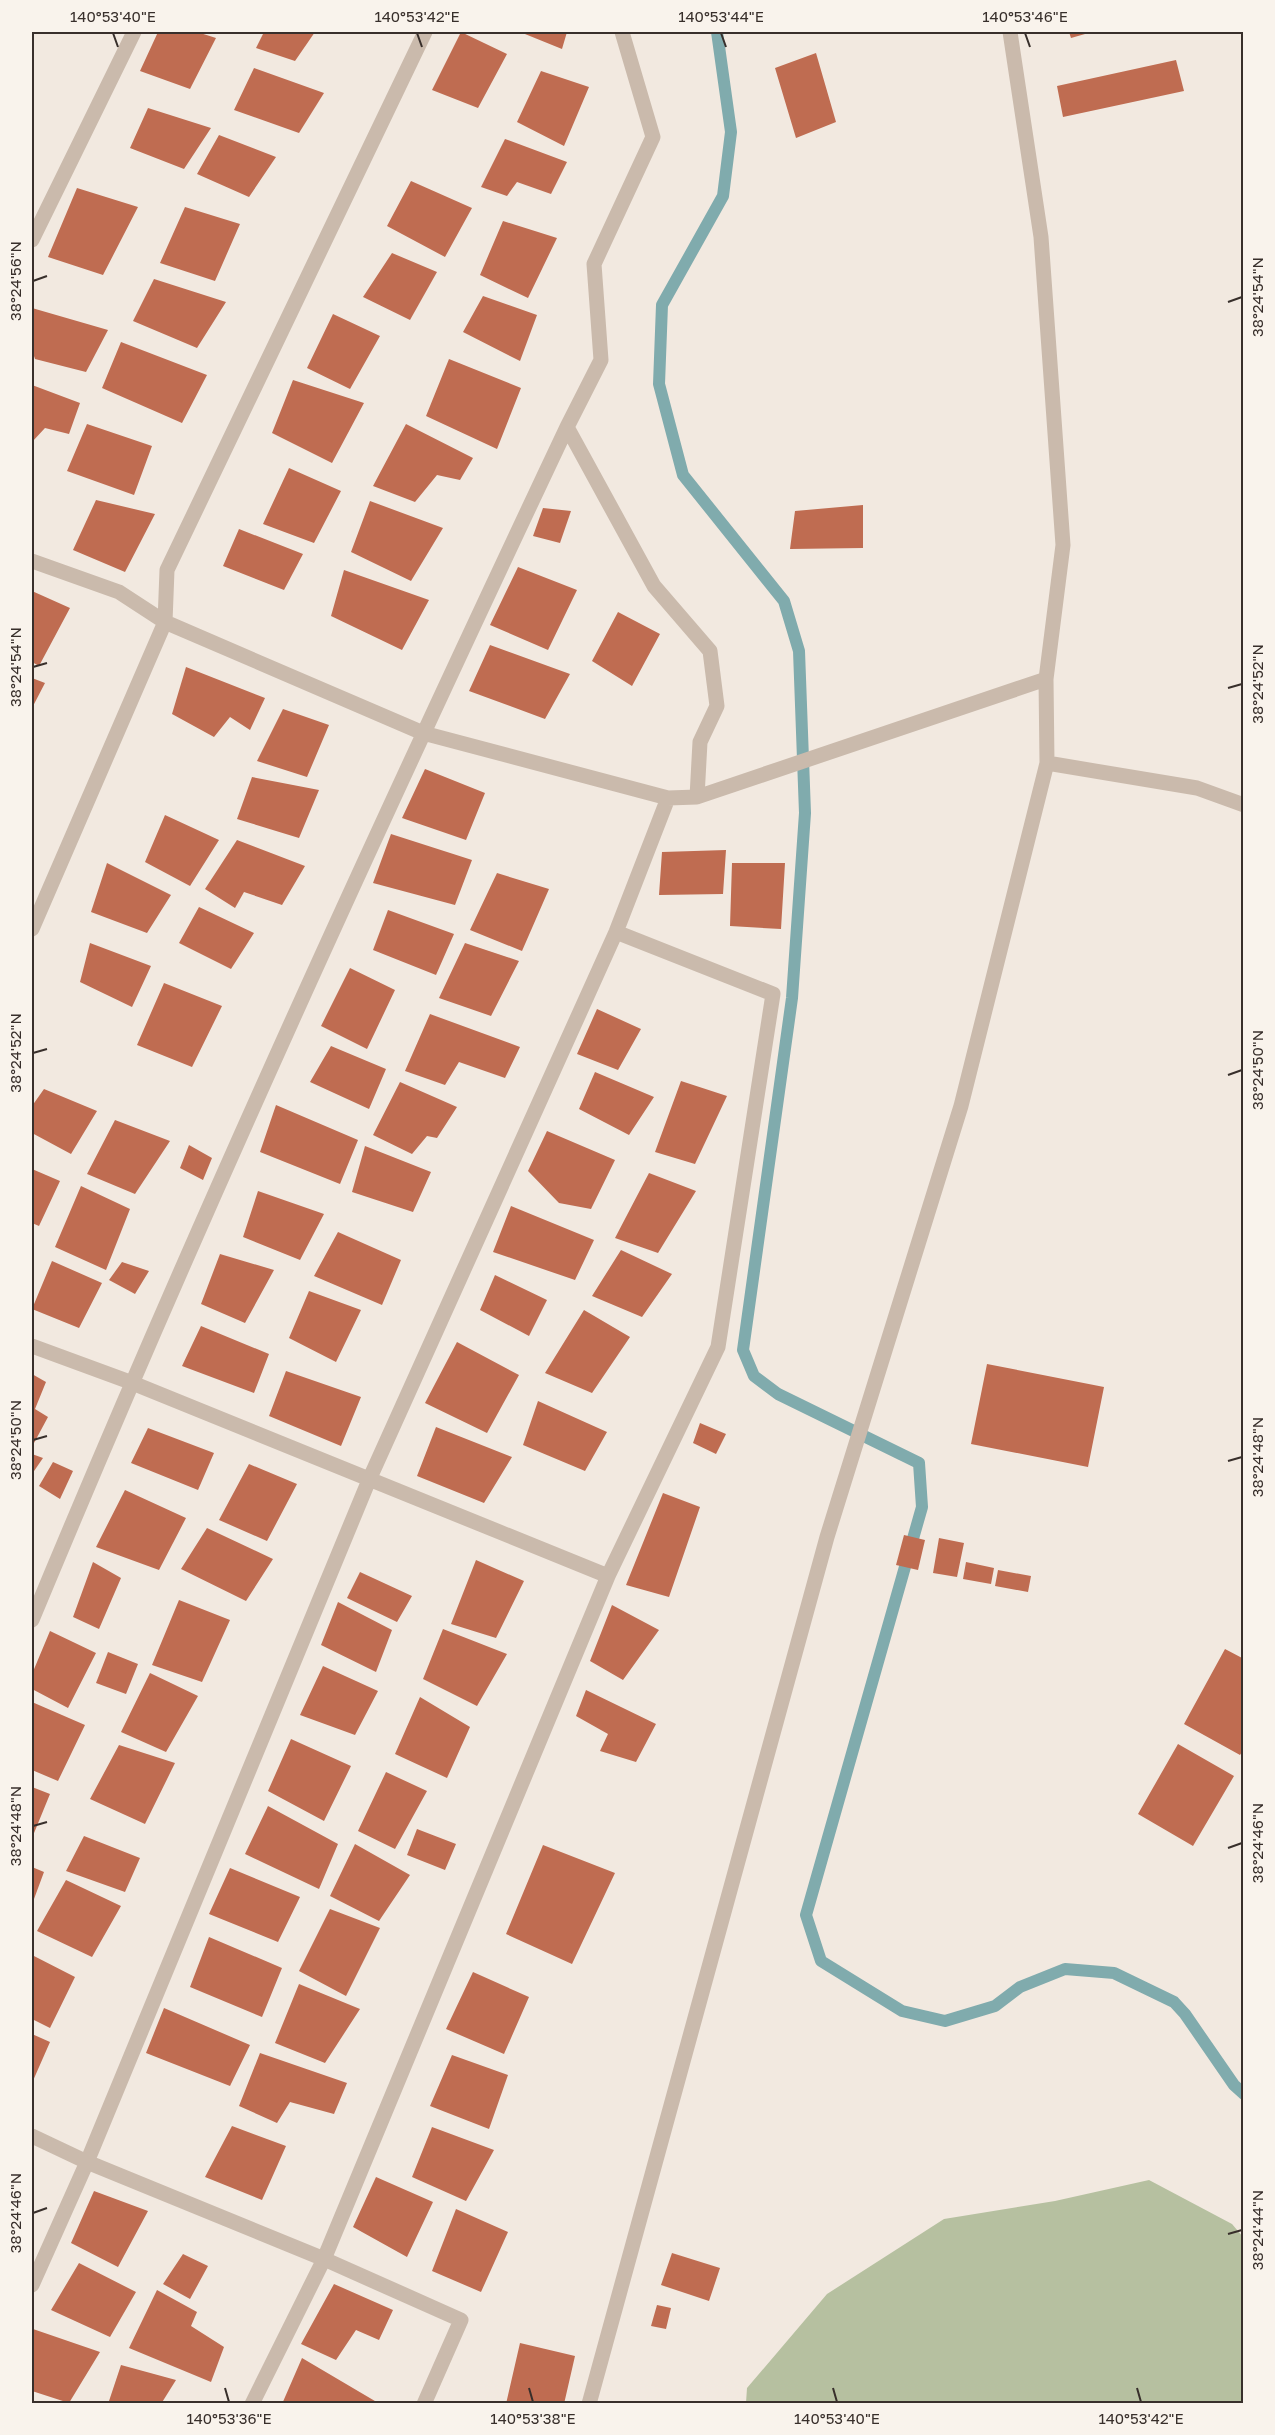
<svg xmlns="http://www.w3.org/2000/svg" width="1275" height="2435" font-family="'Golos Text',sans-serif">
  <rect width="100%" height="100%" fill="#f2e9e0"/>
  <path fill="#b6c0a0" d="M1149,2180L1232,2224L1243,2237V2403H746L747,2388L827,2294L944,2219L1055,2201Z"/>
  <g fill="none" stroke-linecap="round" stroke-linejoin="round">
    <path stroke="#80abad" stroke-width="12" d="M717,32L731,132L723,196L662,305L659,384L683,475L784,601L799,651L805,813L792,998L743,1350L754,1376L778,1394L919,1463L922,1507L806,1915L821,1961L902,2011L945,2021L995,2006L1020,1987L1065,1969L1114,1973L1174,2002L1185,2014L1234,2085L1244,2094"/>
  </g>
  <path fill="#bf6c51" d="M158,32H197L216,38L190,89L140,71Z
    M264,32H315L295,61L256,48Z
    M461,32L507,54L478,108L432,90Z
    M520,32H567L562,49Z
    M1069,32H1092L1071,38Z
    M816,53L836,122L796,138L775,68Z
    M1176,60L1184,91L1063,117L1057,86Z
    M254,68L324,93L299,133L234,110Z
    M541,71L589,87L564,146L517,122Z
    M148,108L211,128L184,169L130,148Z
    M219,135L276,157L249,197L197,174Z
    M505,139L567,162L551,194L517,182L507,196L481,187Z
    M411,181L472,208L445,257L387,226Z
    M77,188L138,207L103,275L48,257Z
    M185,207L240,224L215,281L160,263Z
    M503,221L557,238L528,298L480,275Z
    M392,253L437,272L410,320L363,297Z
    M154,279L226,302L197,348L133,321Z
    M483,296L537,315L520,361L463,332Z
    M32,308L108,330L86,372L35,359L32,350Z
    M333,314L380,336L350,389L307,368Z
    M121,342L207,375L182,423L102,388Z
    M449,359L521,388L497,449L426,416Z
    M293,380L364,403L332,463L272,433Z
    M32,385L80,403L69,434L45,428L32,442Z
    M87,424L152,446L134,495L67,471Z
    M406,424L473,458L460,480L437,475L415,502L373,486Z
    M289,468L341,491L314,543L263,524Z
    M96,500L155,514L125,572L73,550Z
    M370,501L443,528L411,581L351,552Z
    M863,505V548L790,549L795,511Z
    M543,508L571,511L560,543L533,536Z
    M239,529L303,554L284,590L223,566Z
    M518,567L577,590L548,650L490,625Z
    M344,570L429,600L402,650L331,616Z
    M32,591L70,608L39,666L32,662Z
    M618,612L660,634L632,686L592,661Z
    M490,645L570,674L545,719L469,691Z
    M186,667L265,698L250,730L230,717L214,737L172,714Z
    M32,678L45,683L32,708Z
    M283,709L329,725L307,777L257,761Z
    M425,769L485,793L466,840L402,818Z
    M252,777L319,790L299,838L237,819Z
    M165,815L219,840L190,886L145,862Z
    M391,834L472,860L455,905L373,883Z
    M237,840L305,866L282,905L244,892L235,908L205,889Z
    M726,850L723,894L659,895L662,852Z
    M107,863L171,895L147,933L91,912Z
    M732,863H785L781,929L730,926Z
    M497,873L549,889L522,951L470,930Z
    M199,907L254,933L231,969L179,943Z
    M388,910L454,934L436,975L373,950Z
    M90,943L151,966L132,1007L80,982Z
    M465,943L519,961L491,1016L439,998Z
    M350,968L395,990L367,1049L321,1026Z
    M164,983L222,1006L192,1067L137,1045Z
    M597,1009L641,1029L618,1070L577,1054Z
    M430,1014L520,1047L505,1078L459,1062L445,1085L405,1071Z
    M331,1046L386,1069L369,1109L310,1082Z
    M595,1072L654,1097L629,1135L579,1109Z
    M681,1081L727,1096L695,1164L655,1152Z
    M400,1082L457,1107L437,1138L427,1136L412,1154L373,1135Z
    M44,1089L97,1111L71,1154L32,1133V1106Z
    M276,1105L358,1140L340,1184L260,1152Z
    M115,1120L170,1141L135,1194L87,1174Z
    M547,1131L615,1160L591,1209L559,1203L528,1171Z
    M189,1145L212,1158L203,1180L180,1168Z
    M365,1146L431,1172L413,1212L352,1192Z
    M32,1169L60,1181L39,1226L32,1223Z
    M649,1173L696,1191L658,1253L615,1238Z
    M81,1186L130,1209L106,1270L55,1247Z
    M258,1191L324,1214L300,1260L243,1237Z
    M511,1206L594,1240L575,1280L493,1252Z
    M338,1232L401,1260L382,1305L314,1276Z
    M621,1250L672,1274L642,1317L592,1296Z
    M220,1254L274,1270L245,1323L201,1304Z
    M52,1261L102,1283L79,1328L32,1309Z
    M122,1262L149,1271L135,1294L109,1280Z
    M495,1275L547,1300L529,1336L480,1310Z
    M309,1291L361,1310L336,1362L289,1338Z
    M584,1310L630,1337L592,1393L545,1373Z
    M201,1326L269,1354L254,1393L182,1366Z
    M457,1342L519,1375L487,1433L425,1403Z
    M987,1364L1104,1387L1088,1467L971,1444Z
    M286,1371L361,1397L341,1446L269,1416Z
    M32,1374L46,1382L35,1409L48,1417L34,1443L32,1442Z
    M538,1401L607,1432L585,1471L523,1445Z
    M700,1423L726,1434L716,1454L693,1443Z
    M436,1427L512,1457L484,1503L417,1476Z
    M148,1428L214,1453L198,1490L131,1463Z
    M32,1454L43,1458L32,1474Z
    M53,1462L73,1471L60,1499L39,1486Z
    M249,1464L297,1484L267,1541L219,1520Z
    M125,1490L186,1518L159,1570L96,1547Z
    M663,1493L700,1507L669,1597L626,1585Z
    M207,1528L273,1559L246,1601L181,1569Z
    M904,1535L925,1540L918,1570L896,1565Z
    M939,1538L964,1543L957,1577L933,1573Z
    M476,1560L524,1581L496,1638L451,1624Z
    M93,1562L121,1578L99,1629L73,1617Z
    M966,1562L994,1568L991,1584L963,1579Z
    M998,1570L1031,1576L1028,1592L995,1586Z
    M360,1572L412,1596L397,1622L347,1598Z
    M179,1600L230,1620L202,1682L152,1665Z
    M338,1602L392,1630L376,1672L321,1645Z
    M612,1605L659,1630L623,1680L590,1661Z
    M443,1629L507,1654L477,1706L423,1679Z
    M50,1631L96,1653L68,1708L32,1689V1674Z
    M1225,1649L1244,1659V1749L1240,1755L1184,1724Z
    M108,1652L138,1664L126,1694L96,1683Z
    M323,1666L378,1691L355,1735L300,1715Z
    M150,1673L198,1696L166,1752L121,1732Z
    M586,1690L656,1724L636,1762L600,1751L608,1734L576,1716Z
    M420,1697L470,1727L447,1778L395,1754Z
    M32,1702L85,1725L58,1781L32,1770Z
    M291,1739L351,1766L324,1821L268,1791Z
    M1178,1744L1234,1776L1193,1846L1138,1814Z
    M119,1745L175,1763L145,1824L90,1799Z
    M386,1772L427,1791L395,1849L358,1831Z
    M32,1787L50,1794L32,1838Z
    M268,1806L338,1844L319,1889L245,1854Z
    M417,1829L456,1844L445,1870L407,1855Z
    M84,1836L140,1858L125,1892L66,1871Z
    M355,1844L410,1875L379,1921L330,1896Z
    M543,1845L615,1873L572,1964L506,1934Z
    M32,1867L44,1872L34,1899H32Z
    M230,1868L300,1897L278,1942L209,1914Z
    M66,1880L121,1906L92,1957L37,1931Z
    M330,1909L380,1928L346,1996L299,1971Z
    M209,1937L282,1968L262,2017L190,1987Z
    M32,1955L75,1977L50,2028L32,2019Z
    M473,1972L529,1997L504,2054L446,2029Z
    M299,1984L360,2009L325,2063L275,2043Z
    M164,2008L250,2045L230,2086L146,2053Z
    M32,2034L50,2042L32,2083Z
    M260,2053L347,2083L334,2114L290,2102L277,2123L239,2106Z
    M452,2055L508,2075L489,2129L430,2106Z
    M232,2126L286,2146L262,2200L205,2177Z
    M432,2127L494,2150L466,2201L412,2177Z
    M376,2177L433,2202L407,2257L353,2227Z
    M94,2191L148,2211L118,2267L71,2243Z
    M456,2209L508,2232L481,2292L432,2271Z
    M672,2253L720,2268L709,2301L661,2285Z
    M183,2254L208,2266L190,2299L163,2284Z
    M79,2263L136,2292L110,2337L51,2310Z
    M334,2284L393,2310L379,2340L356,2330L336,2360L301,2344Z
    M157,2290L197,2312L191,2326L224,2347L211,2382L129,2348Z
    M657,2305L671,2308L666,2329L651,2326Z
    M33,2329L100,2352L69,2403L32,2391Z
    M520,2343L575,2356L564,2404H506Z
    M302,2358L380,2404H282Z
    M121,2365L176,2380L161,2404H108Z"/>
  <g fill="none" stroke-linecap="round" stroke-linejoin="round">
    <path stroke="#cabaac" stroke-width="15" d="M622,32L653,137L594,264L601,360L567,427L654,586L710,651L717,706L700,742L697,797
      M32,240L134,32
      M32,561L119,592L165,622L423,733L668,798L697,797L1046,679
      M1047,763L1197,788L1244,805
      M32,929L165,622L167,570L425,32
      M32,1346L130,1382L608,1576
      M32,1620C199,1217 381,821 567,427
      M32,2136L87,2162L324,2259L461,2320L424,2404
      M32,2285L87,2162L369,1480L616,932L668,798
      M252,2404L324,2259L608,1576L718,1347L773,994L616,932
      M589,2404L827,1537L961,1106L1047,763L1046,679L1063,545L1041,237L1010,32"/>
  </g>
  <path fill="none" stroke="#382f2b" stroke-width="2" d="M113,33L118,47M417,33L422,47M721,33L726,47M1025,33L1030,47M33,281L47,276M1228,302L1242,297M33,667L47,663M1228,688L1242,684M33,1053L47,1049M1228,1075L1242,1070M33,1440L47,1436M1228,1461L1242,1457M33,1826L47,1822M1228,1848L1242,1843M33,2213L47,2208M1228,2234L1242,2230M225,2388L229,2402M529,2388L533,2402M833,2388L837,2402M1137,2388L1141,2402"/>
  <rect width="1275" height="2435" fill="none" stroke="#f9f3ec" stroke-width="66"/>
  <rect x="33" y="33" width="1209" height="2369" fill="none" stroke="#382f2b" stroke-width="2"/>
  <g font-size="15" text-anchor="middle" fill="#382f2b">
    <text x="113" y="22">140°53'40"E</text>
    <text x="417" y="22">140°53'42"E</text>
    <text x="721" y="22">140°53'44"E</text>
    <text x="1025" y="22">140°53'46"E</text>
    <text transform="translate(16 281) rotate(-90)" y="5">38°24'56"N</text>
    <text transform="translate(1258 297) rotate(-90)" y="5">38°24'54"N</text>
    <text transform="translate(16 667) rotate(-90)" y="5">38°24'54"N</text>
    <text transform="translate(1258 684) rotate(-90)" y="5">38°24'52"N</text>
    <text transform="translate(16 1053) rotate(-90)" y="5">38°24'52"N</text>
    <text transform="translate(1258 1070) rotate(-90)" y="5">38°24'50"N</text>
    <text transform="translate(16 1440) rotate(-90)" y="5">38°24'50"N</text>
    <text transform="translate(1258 1457) rotate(-90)" y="5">38°24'48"N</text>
    <text transform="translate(16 1826) rotate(-90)" y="5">38°24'48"N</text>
    <text transform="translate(1258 1843) rotate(-90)" y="5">38°24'46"N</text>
    <text transform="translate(16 2213) rotate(-90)" y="5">38°24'46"N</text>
    <text transform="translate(1258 2230) rotate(-90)" y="5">38°24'44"N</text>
    <text x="229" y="2424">140°53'36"E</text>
    <text x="533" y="2424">140°53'38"E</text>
    <text x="837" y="2424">140°53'40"E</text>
    <text x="1141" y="2424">140°53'42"E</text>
  </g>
</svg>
